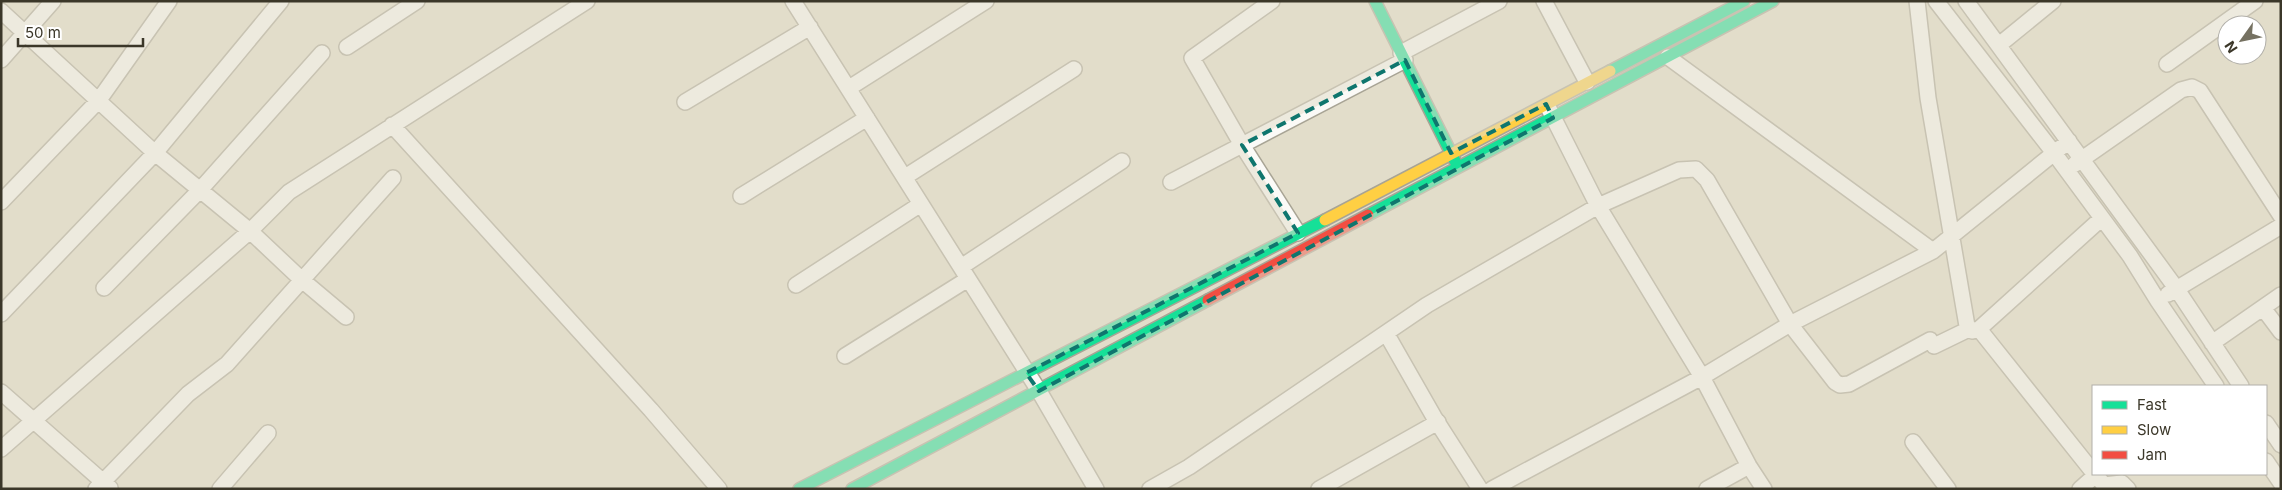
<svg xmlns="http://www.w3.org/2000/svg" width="2282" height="490" font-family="Inter,sans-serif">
  <rect width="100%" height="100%" fill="#e2ddca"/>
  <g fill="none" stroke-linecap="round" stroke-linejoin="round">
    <defs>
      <path id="street" d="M793,1L1039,391L1096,489
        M1272,1L1192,58L1242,145L1298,233
        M1544,1L1587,82
        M1917,1L1928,98L1967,326L1972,331L1979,329L2102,218
        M1936,1L2054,153L2130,256L2158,301L2216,386
        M1966,1L2176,288L2241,386
        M1,11L155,153L250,231L302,280L346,317
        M1999,45L2053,1
        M347,47L417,1
        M1401,53L1499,1
        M1668,57L1933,251
        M1,60L53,1
        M2167,64L2255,1
        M849,88L986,1
        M685,102L810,27
        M1549,109L1598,206L1702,377L1749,466L1764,489
        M392,125L651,410L719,489
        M2075,164L2181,90L2192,87L2200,91L2281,216
        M905,177L1074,69
        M1171,182L1405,60
        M741,196L867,118
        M1,202L99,100L169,1
        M961,267L1122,161
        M796,285L921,204
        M104,288L200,190L322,53
        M2168,294L2281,226
        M2263,308L2281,332
        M1,314L155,153L281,1
        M1979,329L2093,472
        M1386,333L1434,417L1480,489
        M2212,343L2281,295
        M1934,346L1969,329
        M845,356L968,279
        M1,392L110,488
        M2266,423L2281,445
        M1913,442L1948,489
        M1,449L250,231L289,192L587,1
        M2266,461L2281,483
        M2095,474L2104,485L2122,483L2128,489
        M96,489L188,394L227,364L393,178
        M220,489L268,433
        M1150,489L1189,467L1427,305L1598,206L1679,170L1696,169L1707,180L1790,324L1835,382L1840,385L1849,384L1930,340
        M1319,489L1438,422
        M1492,489L1702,377L1790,324L1933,251L2069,141
        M1707,489L1749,466
        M2080,489L2089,481"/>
      <path id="fast" d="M1375,1L1457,165
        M1610,71L1744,1
        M1368,215L1773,1
        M799,489L1325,220
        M852,489L1208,300"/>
      <path id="slow" d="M1325,220L1610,71"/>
      <path id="jam" d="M1208,300L1368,215"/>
    </defs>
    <use href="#street" stroke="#a8a495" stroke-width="18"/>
    <use href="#fast" stroke="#a8a495" stroke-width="14"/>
    <use href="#slow" stroke="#a8a495" stroke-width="14"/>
    <use href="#jam" stroke="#a8a495" stroke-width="14"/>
    <use href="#street" stroke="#fbfaf7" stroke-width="15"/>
    <use href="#fast" stroke="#16e098" stroke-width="11"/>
    <use href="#slow" stroke="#ffcf43" stroke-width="11"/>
    <use href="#jam" stroke="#f24e42" stroke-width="11"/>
  </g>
  <path d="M0 0H2282V490H0ZM1405,60L1451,153L1546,104L1553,118L1039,391L1026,373L1298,233L1242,145Z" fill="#e2ddca" fill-opacity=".55" fill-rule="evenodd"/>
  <path fill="none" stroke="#0f766e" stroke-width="4" stroke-dasharray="10 6" stroke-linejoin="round" d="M1405,60L1451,153L1546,104L1553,118L1039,391L1026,373L1298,233L1242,145Z"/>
  <rect width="2282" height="490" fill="none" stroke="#3b3729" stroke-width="5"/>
  <rect x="2092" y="385" width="175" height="90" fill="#ffffff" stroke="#b1afa9"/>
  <rect x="2102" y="401" width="25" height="8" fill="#16e098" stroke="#b1afa9"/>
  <text x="2137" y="410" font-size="15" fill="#3b3729">Fast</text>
  <rect x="2102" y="426" width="25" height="8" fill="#ffcf43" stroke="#b1afa9"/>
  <text x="2137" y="435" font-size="15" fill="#3b3729">Slow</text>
  <rect x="2102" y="451" width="25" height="8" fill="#f24e42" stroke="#b1afa9"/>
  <text x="2137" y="460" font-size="15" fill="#3b3729">Jam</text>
  <g transform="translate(2242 40) rotate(237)"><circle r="24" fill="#ffffff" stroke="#b1afa9"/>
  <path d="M0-4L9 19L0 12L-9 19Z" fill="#757161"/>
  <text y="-8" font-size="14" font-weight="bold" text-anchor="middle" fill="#3b3729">N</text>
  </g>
  <path d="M18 38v8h125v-8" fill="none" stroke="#3b3729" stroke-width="2.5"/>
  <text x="25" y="38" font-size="15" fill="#3b3729" stroke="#ffffff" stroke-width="4" paint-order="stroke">50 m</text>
</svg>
